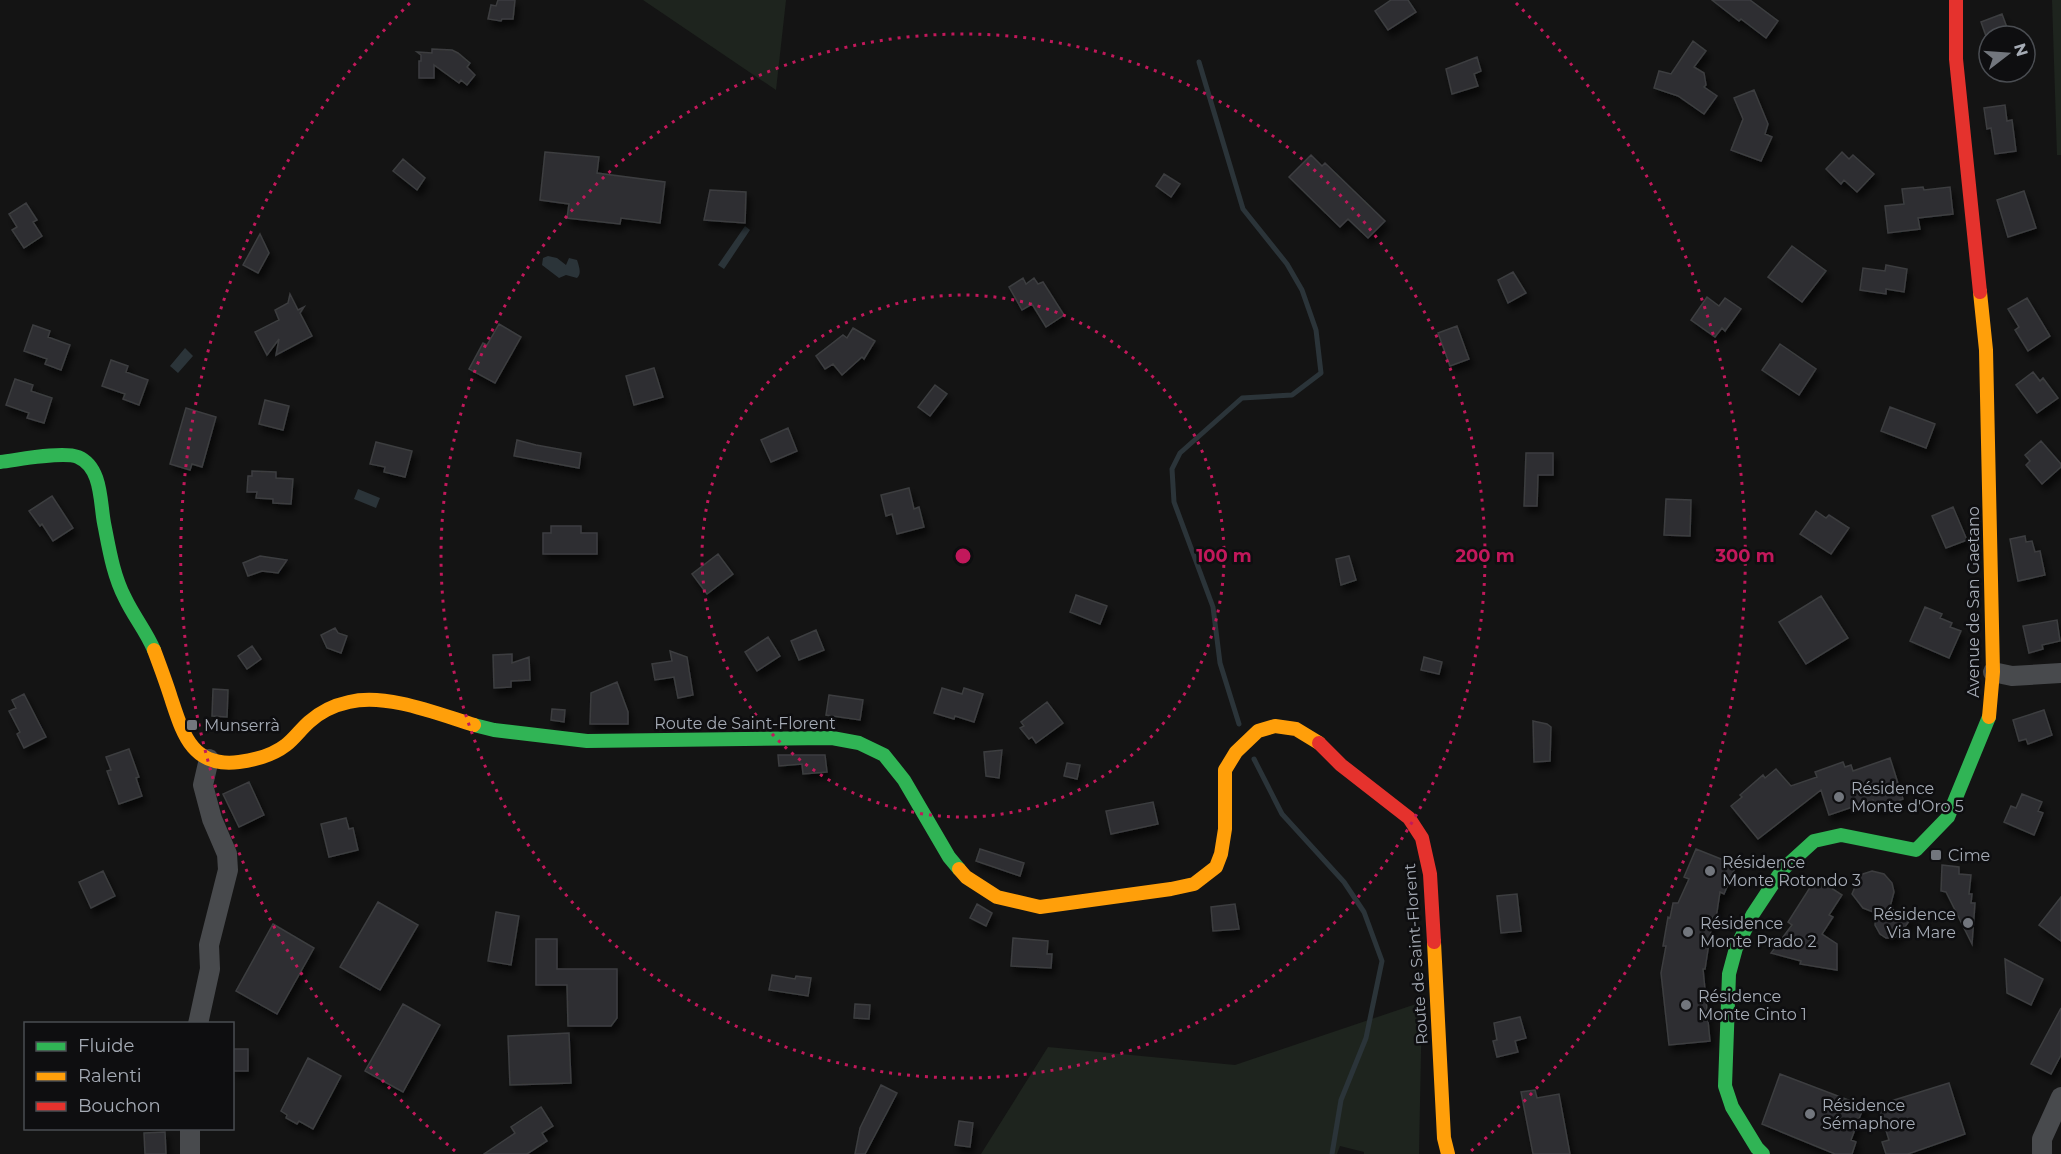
<svg xmlns="http://www.w3.org/2000/svg" width="2061" height="1154" font-family="Montserrat,sans-serif">
  <defs>
    <filter id="shadow"><feDropShadow dx="3.5" dy="6" stdDeviation="3" flood-color="#0009"/></filter>
  </defs>
  <rect width="100%" height="100%" fill="#141414"/>
  <path fill="#1e241e" d="M643,0H786L776,90Z
    M2052,0H2061V155H2057Z
    M1422,1002L1419,1154H1364V1152L1340,1146L1337,1154H981L1048,1047L1235,1065Z"/>
  <path fill="#2b3439" d="M745,226L750,230L724,269L718,265Z
    M548,256L557,258L566,265L569,258L577,260C579,266 582,274 577,278L566,275L559,278L542,265L543,258Z
    M185,348L193,356L178,373L170,366Z
    M358,489L380,498L376,508L354,499Z"/>
  <g fill="none" stroke-linecap="round" stroke-linejoin="round">
    <path stroke="#2b3439" stroke-width="5" d="M1199,62L1243,209L1287,264L1302,290L1316,330L1321,373L1292,395L1242,398L1180,453L1172,469L1174,502L1213,607L1220,663L1239,724
      M1254,759L1282,814L1344,882L1364,912L1382,961L1366,1038L1341,1100L1332,1154"/>
  </g>
  <path fill="#2e2e30" stroke="#3c3e40" stroke-width="1.5" filter="url(#shadow)" d="M498,0H515L513,19H502L501,21L488,19L491,5L496,6Z
    M1391,0H1408L1416,12L1388,30L1375,11Z
    M1712,0H1750L1778,21L1766,38L1741,19L1739,21Z
    M2002,14L2010,36H1986L1981,22Z
    M1693,41L1706,51L1694,67L1704,73L1706,85L1704,87L1717,96L1704,114L1678,96L1654,88L1659,71L1671,74Z
    M432,49L452,50L458,53L470,63L467,67L475,75L467,85L461,80L459,83L434,65V78H419V61H421V55L417,52L432,53Z
    M1477,57L1481,71L1474,74L1478,86L1452,94L1446,69Z
    M1754,90L1768,124L1765,134L1772,137L1761,161L1731,150L1743,119L1734,98Z
    M2005,105L2007,121L2012,120L2016,151L1995,154L1991,128L1987,129L1984,108Z
    M545,152L599,157L597,173L665,182L660,223L621,218L620,224L567,218L569,204L540,200Z
    M1842,152L1849,159L1853,155L1874,174L1857,192L1844,180L1841,184L1826,169Z
    M1311,155L1322,166L1325,163L1385,221L1368,238L1348,219L1340,227L1289,177Z
    M403,159L425,178L417,190L393,171Z
    M1164,174L1180,184L1171,197L1156,186Z
    M1923,187L1924,190L1950,187L1953,214L1918,218L1920,229L1888,233L1885,206L1904,204L1902,189Z
    M710,190L746,192L745,223L704,220Z
    M2024,191L2036,228L2008,237L1997,200Z
    M26,203L37,220L33,222L42,236L24,248L12,230L17,227L9,214Z
    M260,234L269,253L258,273L243,265Z
    M1792,246L1826,271L1802,302L1768,277Z
    M1886,265L1907,269L1904,292L1886,289V294L1860,290L1863,268L1885,271Z
    M1513,272L1526,293L1508,303L1498,280Z
    M1023,278L1026,284L1034,278L1038,284L1043,282L1064,315L1046,327L1032,304L1022,310L1009,287Z
    M290,294L298,310L304,307L300,313L312,336L276,355L279,339L267,355L255,332L279,320L275,310L288,303Z
    M1707,297L1719,306L1725,298L1741,309L1725,331L1722,328L1715,337L1691,320Z
    M2027,298L2050,336L2028,351L2015,330L2019,327L2008,309Z
    M499,324L521,337L495,383L469,369L483,343L487,345Z
    M33,325L50,331L48,337L70,345L61,370L45,364L47,359L24,351Z
    M1457,326L1469,359L1450,366L1438,333Z
    M853,328L875,341L864,359L862,357L842,375L833,364L825,369L816,356L843,335L847,338Z
    M1780,344L1816,369L1799,395L1762,370Z
    M111,360L128,366L126,372L148,380L139,405L123,399L125,394L102,386Z
    M654,368L663,397L634,405L626,376Z
    M2033,372L2040,381L2043,378L2058,398L2037,413L2016,385Z
    M15,379L33,385L31,391L52,398L44,423L27,418L29,413L6,405Z
    M935,385L947,394L930,416L918,407Z
    M265,400L289,406L283,430L259,424Z
    M1890,407L1935,424L1926,448L1881,431Z
    M186,408L216,417L202,467L192,464L190,470L170,464Z
    M788,428L797,451L771,462L761,440Z
    M517,440L536,445L581,453L579,468L514,456Z
    M2041,441L2061,464V467L2042,484L2026,465L2030,461L2025,455Z
    M376,442L412,451L405,477L384,472L385,467L370,464Z
    M1526,453H1553V475H1538L1537,506H1524Z
    M252,471L276,472V478L293,479L291,504L273,503V499L256,498L257,492H247L248,476H252Z
    M909,488L914,509L919,507L924,527L897,534L892,514L886,516L881,495Z
    M52,496L73,528L53,541L42,524L40,526L29,511Z
    M1666,499L1691,500L1690,536L1664,535Z
    M1953,507L1967,540L1946,548L1932,516Z
    M1816,511L1826,518L1829,515L1849,528L1831,554L1800,534Z
    M551,526H581V533H597V554H543V533H551Z
    M2025,536L2026,542L2032,541L2035,552L2040,551L2045,575L2018,581L2010,539Z
    M718,554L733,574L707,594L692,574Z
    M260,556L287,560L278,573L262,571L248,576L243,563Z
    M1349,556L1356,580L1341,585L1336,559Z
    M1076,595L1107,606L1100,624L1070,612Z
    M1821,596L1848,638L1806,664L1779,622Z
    M1925,607L1942,614L1940,618L1952,623L1950,627L1961,631L1949,658L1910,641Z
    M2057,620L2060,641L2042,645L2043,649L2029,653L2023,626Z
    M335,628L338,633L347,636L341,653L327,648L321,635Z
    M816,630L824,650L799,660L791,641Z
    M768,637L780,656L757,671L745,652Z
    M252,646L261,659L247,669L238,656Z
    M670,651L687,657L693,695L678,698L674,677L655,680L652,664L672,661Z
    M512,654V663L529,657L530,680L511,681V687L494,688L493,655Z
    M1424,657L1442,662L1439,674L1421,670Z
    M617,682L628,712V724H590L591,693Z
    M942,688L962,694L964,688L983,694L974,722L955,716L954,719L934,713Z
    M213,689L228,690L227,717L212,716Z
    M24,694L46,737L24,748L17,734L20,732L9,711L16,708L12,700Z
    M829,695L863,700L860,720L826,715Z
    M1047,702L1063,723L1036,743L1032,737L1029,739L1020,728L1024,726L1021,722Z
    M552,709L565,710L564,722L551,720Z
    M2044,710L2052,735L2028,744L2026,739L2019,741L2013,720Z
    M1533,721L1547,724L1551,727L1550,761L1534,762Z
    M129,749L139,777L136,778L142,796L119,804L107,771L111,770L106,757Z
    M1002,750L999,778L986,776L984,752Z
    M778,755H825L827,772L803,774L802,764L779,766Z
    M1890,758L1903,799L1876,809L1873,800L1829,815L1821,790L1758,839L1731,806L1742,797L1740,795L1763,775L1765,778L1776,769L1791,786L1817,777L1815,772L1843,762L1845,767L1851,765L1853,771Z
    M1067,763L1080,765L1077,779L1064,776Z
    M249,782L264,815L239,827L223,794Z
    M2022,794L2042,802L2038,811L2043,813L2034,835L2004,822L2011,806L2016,808Z
    M1153,802L1158,824L1111,834L1106,811Z
    M346,818L349,829L353,828L358,850L329,857L321,824Z
    M980,849L1024,863L1020,876L976,861Z
    M1696,849L1736,865L1724,894L1720,892L1716,918L1713,917L1705,969H1703L1710,1041L1669,1045L1661,973L1666,946H1663L1668,917L1670,918L1673,903H1678L1689,879L1684,877Z
    M1942,865L1959,867V874L1971,875L1969,894H1972L1971,903H1975L1972,944L1946,892L1941,891Z
    M103,871L115,896L91,908L79,882Z
    M1872,871L1884,874L1892,883L1894,892L1890,907L1902,917H1912L1900,934L1894,938H1886L1880,934L1875,925L1876,913L1863,908L1852,894L1859,878L1863,874Z
    M1816,878L1842,895L1829,915L1833,917L1822,934L1837,944V970L1800,964L1801,961L1771,953L1792,925L1788,922Z
    M1517,894L1521,931L1501,933L1497,896Z
    M2061,897V941L2039,925Z
    M378,902L418,925L380,990L340,967Z
    M977,904L992,913L986,926L970,918Z
    M1235,904L1239,929L1213,931L1211,907Z
    M496,912L519,916L511,965L488,961Z
    M273,924L314,948L277,1014L236,991Z
    M1013,938L1048,941L1047,954H1052L1051,968L1011,966Z
    M536,939H557V969H617V1018L611,1026H568L567,985H536Z
    M2005,959L2043,979L2031,1005L2007,993Z
    M772,975L795,979L796,976L811,978L808,996L769,990Z
    M403,1004L440,1025L403,1092L365,1071Z
    M855,1004L870,1005L869,1019L854,1018Z
    M2061,1008V1055L2051,1074L2031,1064Z
    M1520,1017L1526,1038L1515,1041L1518,1052L1497,1057L1493,1041L1497,1040L1494,1023Z
    M569,1033L571,1083L510,1085L508,1036Z
    M232,1049H248V1071H232Z
    M308,1058L341,1076L313,1129L299,1121L297,1124L286,1118L287,1115L281,1111Z
    M1780,1074L1864,1106L1851,1140L1856,1142L1852,1154H1835L1762,1124Z
    M1949,1083L1965,1134L1908,1154H1886L1882,1142L1889,1140L1878,1105Z
    M881,1085L897,1093L865,1154H855L860,1128Z
    M1535,1090L1537,1098L1559,1094L1570,1154H1533L1521,1092Z
    M541,1107L553,1126L542,1133L547,1141L527,1154H484L515,1133L511,1127Z
    M959,1121L973,1123L970,1147L955,1145Z
    M165,1132L166,1154H145L144,1133Z"/>
  <g fill="none" stroke-linecap="round" stroke-linejoin="round">
    <path stroke="#484a4d" stroke-width="20" d="M1993,672L2012,676L2061,673
      M198,1024L210,969L209,945L228,870L227,854L212,819L203,785L209,759
      M190,1154V1128
      M2042,1154V1139L2061,1097"/>
    <path stroke="#30b455" stroke-width="14" d="M0,462C18,460 62,451 78,457C102,467 100,502 104,523C109,548 113,575 125,598C134,617 146,631 154,650
      M474,725L494,730L587,741L832,738L859,743L884,755L904,780L949,857L959,869
      M1763,1154L1757,1148L1732,1107L1725,1086L1729,974L1736,948L1753,914L1782,870L1814,841L1841,835L1916,850L1948,817L1989,717"/>
    <path stroke="#ff9f0a" stroke-width="14" d="M1980,292L1986,350L1993,672L1989,717
      M154,650C160,666 166,682 171,698C183,734 192,768 239,762C255,760 273,755 286,745C294,739 301,729 309,722C320,712 335,705 349,702C387,693 438,714 474,725
      M959,869L966,877L997,897L1040,907L1171,889L1194,884L1216,867L1221,854L1225,829V770L1236,752L1258,731L1275,726L1296,729L1319,743
      M1434,942L1444,1138L1448,1154"/>
    <path stroke="#e5322d" stroke-width="14" d="M1956,0V59L1980,292
      M1319,743L1341,765L1409,818L1422,838L1430,874L1434,942"/>
  </g>
  <g fill="none" stroke="#c2185b" stroke-width="3" stroke-dasharray="3 6">
    <circle cx="963" cy="556" r="261"/>
    <circle cx="963" cy="556" r="522"/>
    <path d="M455 1151A782 782 0 0 1 410 3M1516 3A782 782 0 0 1 1471 1151"/>
  </g>
  <g fill="#72767d" stroke="#0e0e10" stroke-width="2">
    <rect x="186" y="719" width="12" height="12" rx="3"/>
    <circle cx="1839" cy="797" r="6"/>
    <rect x="1930" y="849" width="12" height="12" rx="3"/>
    <circle cx="1710" cy="871" r="6"/>
    <circle cx="1968" cy="923" r="6"/>
    <circle cx="1688" cy="932" r="6"/>
    <circle cx="1686" cy="1005" r="6"/>
    <circle cx="1810" cy="1114" r="6"/>
  </g>
  <g text-anchor="middle" dominant-baseline="central" stroke-width="5" stroke-linejoin="round" paint-order="stroke">
    <g font-size="16" fill="#a5abb5" stroke="#0e0e10">
      <text transform="translate(1973 602) rotate(-90)">Avenue de San Gaetano</text>
      <text x="745" y="723">Route de Saint-Florent</text>
      <text transform="translate(1416 954) rotate(-94)">Route de Saint-Florent</text>
    </g>
    <g font-size="16" fill="#a5abb5" stroke="#0e0e10" text-anchor="start">
      <text x="204" y="725">Munserrà</text>
      <text x="1851" y="788">Résidence<tspan x="1851" dy="18">Monte d'Oro 5</tspan></text>
      <text x="1948" y="855">Cime</text>
      <text x="1722" y="862">Résidence<tspan x="1722" dy="18">Monte Rotondo 3</tspan></text>
      <text x="1956" y="914" text-anchor="end">Résidence<tspan x="1956" dy="18">Via Mare</tspan></text>
      <text x="1700" y="923">Résidence<tspan x="1700" dy="18">Monte Prado 2</tspan></text>
      <text x="1698" y="996">Résidence<tspan x="1698" dy="18">Monte Cinto 1</tspan></text>
      <text x="1822" y="1105">Résidence<tspan x="1822" dy="18">Sémaphore</tspan></text>
    </g>
  </g>
  <circle cx="963" cy="556" r="9" fill="#c2185b" stroke="#0e0e10" stroke-width="3"/>
  <g font-size="18" text-anchor="middle" font-weight="bold" fill="#c2185b" stroke="#0e0e10" stroke-width="5" stroke-linejoin="round" paint-order="stroke">
    <text x="1224" y="562">100 m</text>
    <text x="1485" y="562">200 m</text>
    <text x="1745" y="562">300 m</text>
  </g>
  <rect x="24" y="1022" width="210" height="108" fill="#0e0e10" stroke="#4a4d52" stroke-width="1.5"/>
  <rect x="36" y="1042" width="30" height="9" fill="#30b455" stroke="#4a4d52" stroke-width="1.5"/>
  <text x="78" y="1052" font-size="18" fill="#a5abb5">Fluide</text>
  <rect x="36" y="1072" width="30" height="9" fill="#ff9f0a" stroke="#4a4d52" stroke-width="1.5"/>
  <text x="78" y="1082" font-size="18" fill="#a5abb5">Ralenti</text>
  <rect x="36" y="1102" width="30" height="9" fill="#e5322d" stroke="#4a4d52" stroke-width="1.5"/>
  <text x="78" y="1112" font-size="18" fill="#a5abb5">Bouchon</text>
  <g transform="translate(2007 54) rotate(73)"><circle r="28" fill="#0e0e10" stroke="#4a4d52" stroke-width="1.5"/>
  <path d="M0-4.5L10 22L0 15L-10 22Z" fill="#72767d"/>
  <text y="-9" font-size="16" font-weight="bold" text-anchor="middle" fill="#a5abb5">N</text>
  </g>
</svg>
